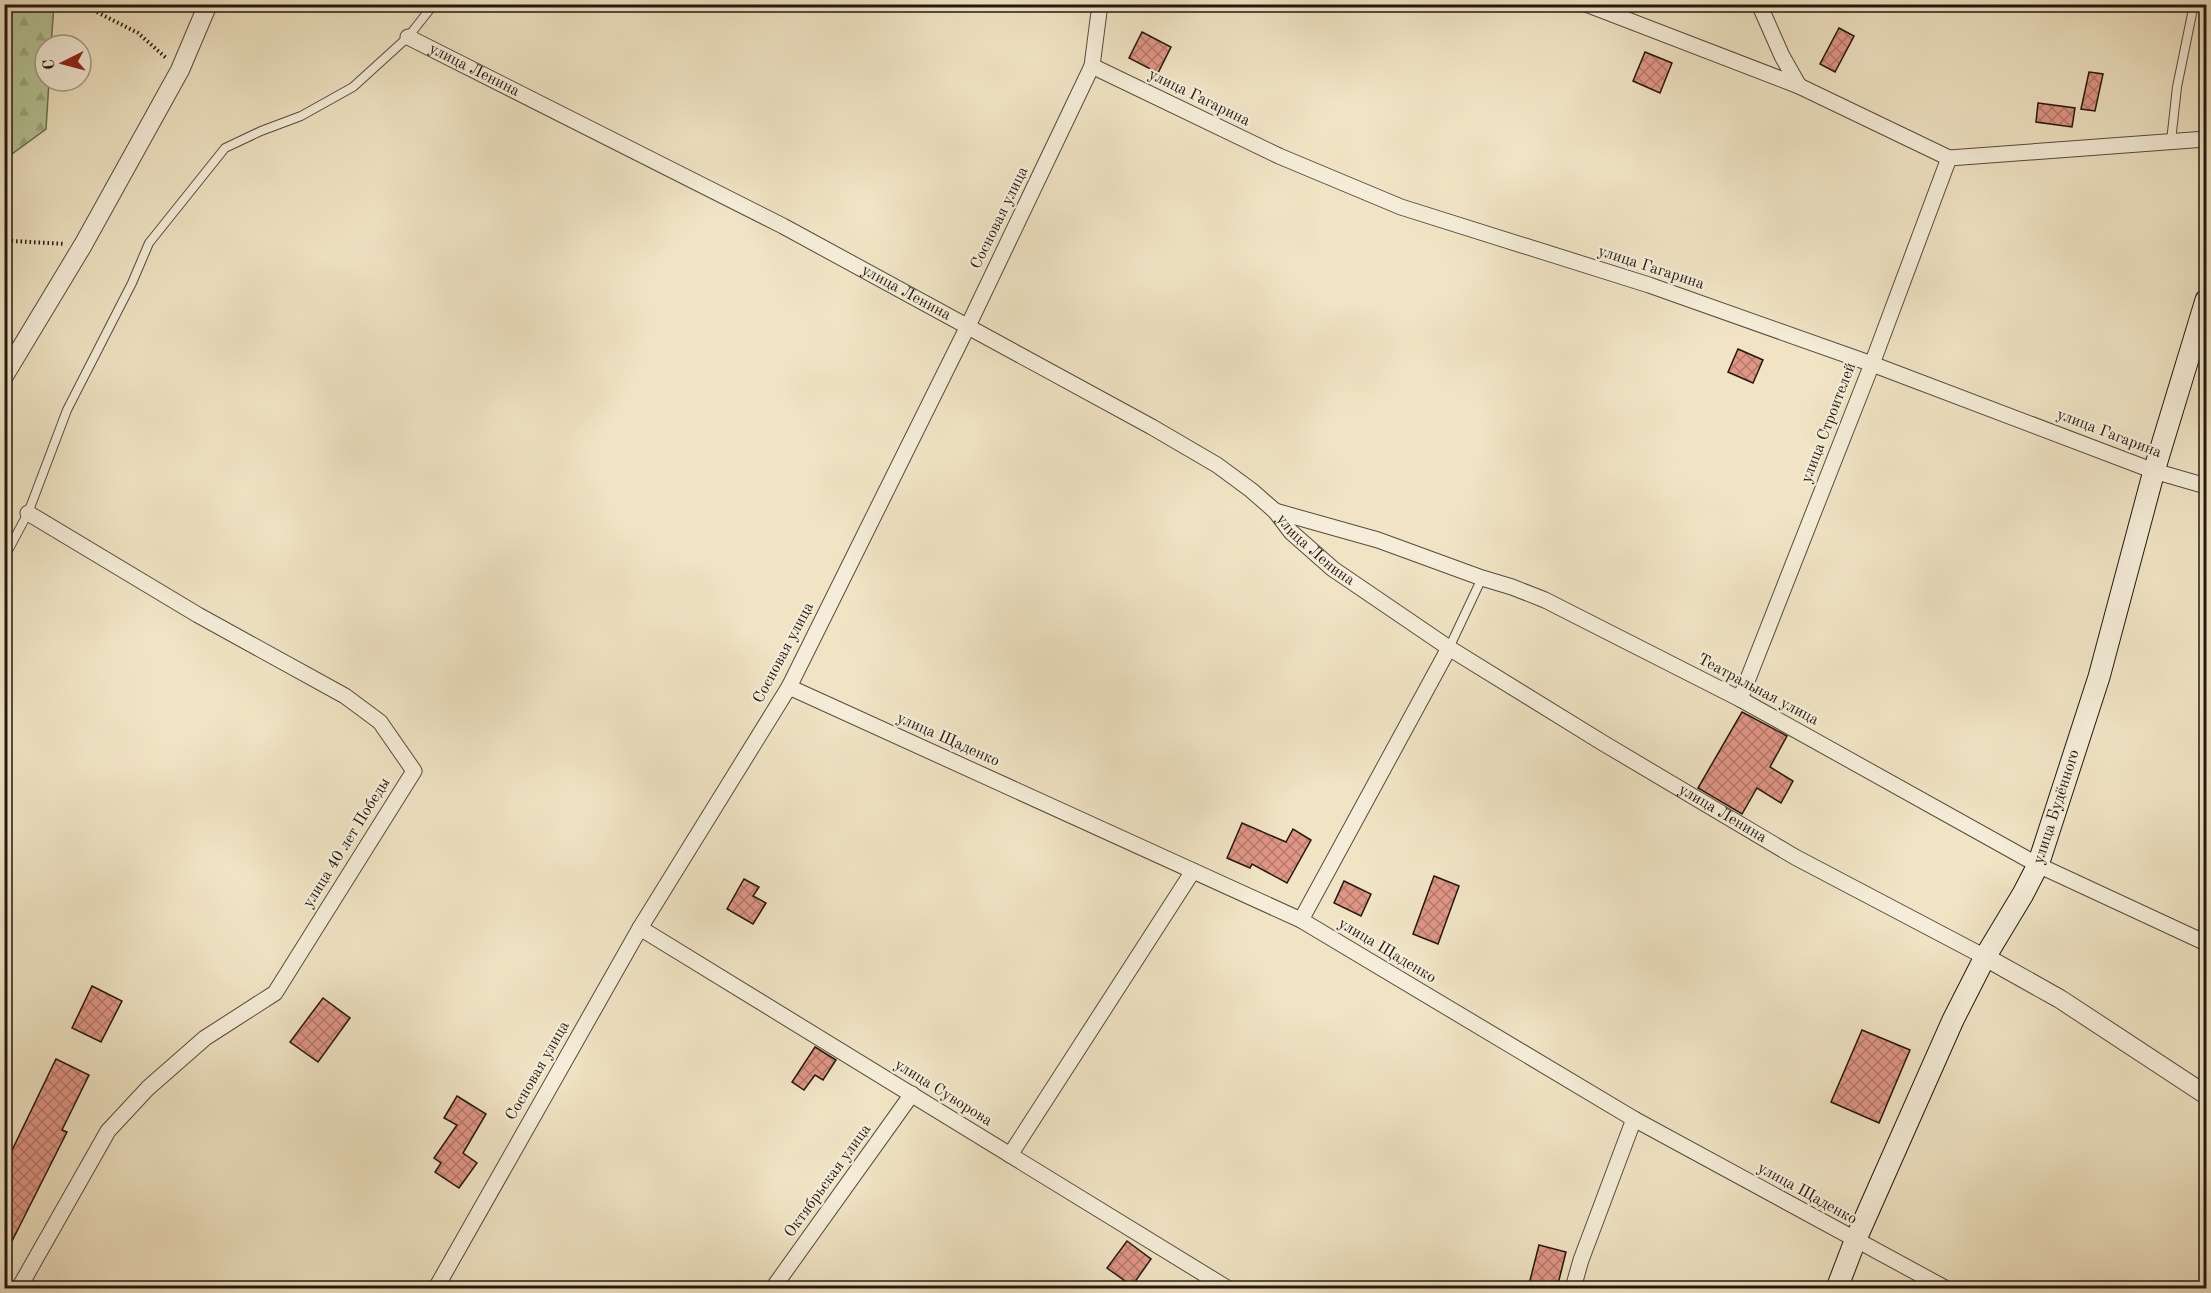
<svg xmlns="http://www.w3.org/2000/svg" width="2211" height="1293" font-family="'Old Standard TT',serif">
  <defs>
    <pattern id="forest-firs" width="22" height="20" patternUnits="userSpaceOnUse" patternTransform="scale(1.5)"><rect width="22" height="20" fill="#b6c597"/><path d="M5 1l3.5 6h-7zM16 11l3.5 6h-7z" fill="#9ca881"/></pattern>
    <pattern id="building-cross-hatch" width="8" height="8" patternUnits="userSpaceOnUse" patternTransform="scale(1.5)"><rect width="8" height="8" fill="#e09686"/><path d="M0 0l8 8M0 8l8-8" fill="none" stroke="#b5796c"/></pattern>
  </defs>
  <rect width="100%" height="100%" fill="#f0e4c4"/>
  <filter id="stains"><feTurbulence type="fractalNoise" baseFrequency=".00333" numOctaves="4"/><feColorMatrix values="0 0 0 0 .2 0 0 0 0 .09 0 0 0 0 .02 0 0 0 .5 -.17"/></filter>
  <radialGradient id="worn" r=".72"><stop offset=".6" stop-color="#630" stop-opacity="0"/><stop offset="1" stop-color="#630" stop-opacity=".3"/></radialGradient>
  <path fill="url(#forest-firs)" stroke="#6c6e53" stroke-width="1.5" d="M5,4L54,5L51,45H45V81H49L46,129L5,159Z"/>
  <path fill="url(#building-cross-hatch)" stroke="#22180f" stroke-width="1.5" d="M1839,28L1854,36L1835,72L1820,64Z
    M1142,32L1171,47L1158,73L1129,58Z
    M1645,52L1672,63L1660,93L1633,81Z
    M2089,72L2103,74L2095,111L2081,109Z
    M2038,103L2075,108L2072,127L2036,122Z
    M1738,349L1763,360L1753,383L1728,372Z
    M1742,712L1787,736L1770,767L1793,781L1781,803L1757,788L1742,814L1698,788Z
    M1242,823L1286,842L1293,829L1311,840L1287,883L1252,864L1250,868L1227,858Z
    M1434,876L1459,886L1438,944L1413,934Z
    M744,879L759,887L753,896L766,903L753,924L727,909Z
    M1344,881L1371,894L1361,916L1334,903Z
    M92,986L122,1001L101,1042L72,1028Z
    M323,998L350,1018L318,1062L290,1042Z
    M1862,1030L1910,1050L1879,1123L1831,1102Z
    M815,1047L836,1060L823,1080L815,1075L804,1090L792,1082Z
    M56,1059L89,1075L62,1130L67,1132L4,1257V1167Z
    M457,1096L486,1114L463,1153L477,1163L459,1188L435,1172L441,1163L434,1158L457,1125L444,1118Z
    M1127,1241L1151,1259L1132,1286L1107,1268Z
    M1539,1245L1566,1252L1557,1288H1528Z"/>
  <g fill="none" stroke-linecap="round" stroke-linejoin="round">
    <defs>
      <path id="service" d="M2201,4L2206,6
        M2171,141L2177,87L2194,4
        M4,558L28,513L67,410L132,283L149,243L225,148L261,131L301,116L353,87L408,37L434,4
        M1449,648L1482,578"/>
      <g id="minor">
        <path d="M1586,4L1799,86L1949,158L2206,139"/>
        <path d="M1759,4L1782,56L1799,86"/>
        <path id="s1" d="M408,37L783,226L1152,427L1217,465L1251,490L1275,511L1291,532L1333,569L1449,648L1603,743L1795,857L1985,957"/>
        <path d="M1092,66L1279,156L1401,207L1649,285L1872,364L2154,471L2206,486"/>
        <path d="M1275,511L1378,540L1482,578L1512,587L1545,600L1740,699L2038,865L2206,943"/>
        <path d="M789,687L1301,920L1634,1119L1945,1288"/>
        <path d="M1740,699L1872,364L1949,158"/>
        <path d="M1301,920L1449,648"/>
        <path d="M640,928L1227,1288"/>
        <path d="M1010,1155L1193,871"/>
        <path d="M19,1288L108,1131L148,1088L205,1038L275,993L414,771L380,722L345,696L198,615L28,513"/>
        <path d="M436,1288L640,928L789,687L968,326L1092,66L1100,4"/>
        <path d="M773,1288L912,1094"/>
        <path d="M1573,1288L1581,1260L1634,1119"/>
      </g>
      <path id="tertiary" d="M4,376L83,245L180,70L208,4
        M1985,957L2060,999L2206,1095"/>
      <g id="secondary">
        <path id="s2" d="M1837,1288L1855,1241L1953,1020L1985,957L2023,894L2038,865L2099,677L2154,471L2206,300"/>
      </g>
    </defs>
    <use href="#service" stroke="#564b3c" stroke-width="10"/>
    <use href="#minor" stroke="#564b3c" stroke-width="17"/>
    <use href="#tertiary" stroke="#564b3c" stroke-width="20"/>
    <use href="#secondary" stroke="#22180f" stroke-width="23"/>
    <path stroke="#22180f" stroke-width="4" stroke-dasharray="1.5 3" stroke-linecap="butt" d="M81,4L138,33L166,58
      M4,246L12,241L65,244"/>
    <use href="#service" stroke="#f5edd9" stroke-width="8"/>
    <use href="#minor" stroke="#f5edd9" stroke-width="15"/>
    <use href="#tertiary" stroke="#f5edd9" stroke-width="18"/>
    <use href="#secondary" stroke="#f5edd9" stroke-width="21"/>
  </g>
  <g text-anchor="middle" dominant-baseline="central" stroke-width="4.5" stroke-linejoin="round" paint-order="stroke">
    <g font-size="16" fill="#22180f" stroke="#f5edd9">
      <text stroke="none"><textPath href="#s1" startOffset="74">улица Ленина</textPath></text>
      <text transform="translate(1199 98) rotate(26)">улица Гагарина</text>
      <text transform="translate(1000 218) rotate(-64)">Сосновая улица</text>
      <text transform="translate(1651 268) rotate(18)">улица Гагарина</text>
      <text stroke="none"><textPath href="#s1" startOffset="560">улица Ленина</textPath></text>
      <text transform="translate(1829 423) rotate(-69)">улица Строителей</text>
      <text transform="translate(2109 434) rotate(21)">улица Гагарина</text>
      <text stroke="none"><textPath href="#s1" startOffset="1046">улица Ленина</textPath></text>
      <text transform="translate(784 653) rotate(-62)">Сосновая улица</text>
      <text transform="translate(1758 690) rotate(28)">Театральная улица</text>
      <text transform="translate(948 740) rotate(24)">улица Щаденко</text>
      <text stroke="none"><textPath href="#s2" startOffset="530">улица Будённого</textPath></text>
      <text stroke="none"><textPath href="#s1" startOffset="1532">улица Ленина</textPath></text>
      <text transform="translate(347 843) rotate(-58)">улица 40 лет Победы</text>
      <text transform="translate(1387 951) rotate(31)">улица Щаденко</text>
      <text transform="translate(538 1071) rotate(-60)">Сосновая улица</text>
      <text transform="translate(943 1093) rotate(32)">улица Суворова</text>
      <text transform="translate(828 1181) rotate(-54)">Октябрьская улица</text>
      <text transform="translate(1807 1194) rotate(29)">улица Щаденко</text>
    </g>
  </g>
  <rect width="2211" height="1293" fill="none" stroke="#f0e4c4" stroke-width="24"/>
  <rect x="6" y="6" width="2199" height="1281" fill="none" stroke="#22180f" stroke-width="3"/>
  <rect x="12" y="12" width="2187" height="1269" fill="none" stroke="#22180f" stroke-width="1.5"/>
  <g transform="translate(63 63) rotate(264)"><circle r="28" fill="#f5edd9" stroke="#a19888" stroke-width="1.5"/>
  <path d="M0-4.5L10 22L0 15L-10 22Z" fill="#8f2418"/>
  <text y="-9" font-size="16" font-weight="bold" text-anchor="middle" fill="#22180f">С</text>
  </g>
  <rect width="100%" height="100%" filter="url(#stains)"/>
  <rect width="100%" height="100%" fill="url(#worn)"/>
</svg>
